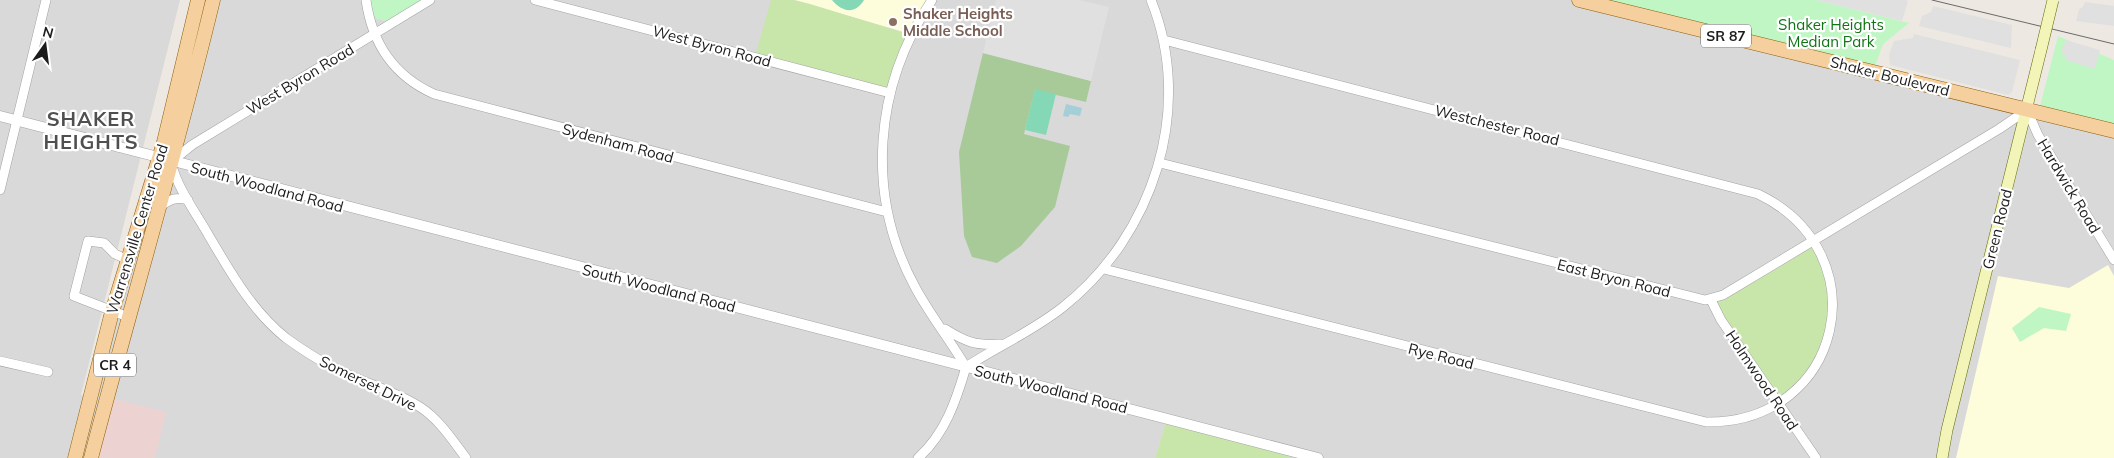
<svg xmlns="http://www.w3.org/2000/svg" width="2114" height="458" font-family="Mulish,sans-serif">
  <rect width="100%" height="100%" fill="#ede9e2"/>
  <path fill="#dad9d9" d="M0,0H180L81,395L89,397L159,159L171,162L213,0H1579L2114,131V458H1290L1291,451L1167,419L1155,458H0Z"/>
  <path fill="#edd2d2" d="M107,397L166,412L155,458H91Z"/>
  <path fill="#fdfcdb" d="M794,0H927L907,33Z
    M2108,265L2114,276V458H1956L1998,276L2069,288Z"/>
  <path fill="#c8e5aa" d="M771,0H794L810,4L911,35L890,93L755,57Z
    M1814,240L1831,290L1822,354L1778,404L1711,300Z
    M1167,419L1291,451L1290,458H1155Z"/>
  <path fill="#a8ca99" d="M983,53L1091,81L1086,102L1035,90L1024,134L1070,146L1055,207L1021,246L997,263L972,257L964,236L959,152Z"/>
  <path fill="#c0f6c4" d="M370,0H423L387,21L376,19L372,12Z
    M1580,0H1816L1909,23L1883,44L1873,72Z
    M2058,36L2114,60V131L2040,106Z
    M2039,307L2071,314L2066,331L2044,328L2020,342L2012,328Z"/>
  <path fill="#84d8b6" d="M832,0H864C855,15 842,12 832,0Z
    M1035,89L1056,94L1046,135L1025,130Z"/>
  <path fill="#e0e0e0" d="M996,0H1079L1109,7L1091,81L983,53Z
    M1816,0H1905L1908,1L1902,21Z
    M2085,2L2114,6V26L2076,21L2079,9L2082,8Z
    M1933,6L2012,25L2011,48L1919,26L1922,16L1931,12Z
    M1914,34L2020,60L2012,92L2008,95L1890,65L1889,54L1894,41L1913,38Z
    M2066,40L2100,50L2095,69L2065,60L2066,55L2061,53Z"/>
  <path fill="#a4ced8" d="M1066,104L1082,108L1080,116L1070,114L1068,117L1063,116Z"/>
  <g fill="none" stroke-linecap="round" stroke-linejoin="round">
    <defs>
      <path id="minor" d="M366,0C372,43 394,76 434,94L887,212
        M430,0L192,145L171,162C177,188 196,213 209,236C231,273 252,311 286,338C304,351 324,364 345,373C370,385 397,392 420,407C439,419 453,441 466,458
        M535,0L890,93
        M932,0C874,86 865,195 915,287C930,315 950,340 966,367
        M1160,163L1705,300L1723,295L1999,129L2027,110L2038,135L2114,260
        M0,190L46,0
        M159,207C169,200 176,196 188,200
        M128,260L115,254L104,243L88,241L74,296L128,317
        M1104,269L1706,422C1843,424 1881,253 1758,194L1164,40
        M1711,300L1721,320L1816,458
        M945,329C966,342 976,346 1000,344
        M0,361L48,372
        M966,367C998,346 1033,331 1063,307C1153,236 1195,109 1151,0
        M918,458C945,434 956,401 966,367"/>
      <path id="tertiary" d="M0,116L1318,458"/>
      <path id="secondary" d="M1942,458L1947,430L2041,50"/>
      <path id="primary" d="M1579,0L2114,131
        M75,458L112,312L164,142L198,0
        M91,458C131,305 176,154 213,0"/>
    </defs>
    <use href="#minor" stroke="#a3a3a3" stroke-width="10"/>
    <use href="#tertiary" stroke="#a3a3a3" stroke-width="11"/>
    <use href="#secondary" stroke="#626b0b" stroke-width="12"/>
    <use href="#primary" stroke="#8c5e08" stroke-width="15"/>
    <use href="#minor" stroke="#fff" stroke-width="9"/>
    <use href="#tertiary" stroke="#fff" stroke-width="10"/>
    <use href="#secondary" stroke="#f3f5b8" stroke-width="11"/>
    <use href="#primary" stroke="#f6cf9e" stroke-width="14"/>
    <path stroke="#6a6a6a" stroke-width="1" d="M1932,0L2114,44"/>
    <defs>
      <path id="secondary-bridge" d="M2041,50L2053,0"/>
    </defs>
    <use href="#secondary-bridge" stroke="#626b0b" stroke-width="12" stroke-linecap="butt"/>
    <use href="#secondary-bridge" stroke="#f3f5b8" stroke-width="11"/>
  </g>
  <circle fill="#8d6e63" stroke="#fff" stroke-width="2" cx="893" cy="22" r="5"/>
  <g text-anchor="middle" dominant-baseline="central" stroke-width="4.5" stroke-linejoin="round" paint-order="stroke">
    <g fill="#fff" stroke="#606060" stroke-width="1">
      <rect x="1701" y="24.5" width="50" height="23" rx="4"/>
      <rect x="94" y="353.5" width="42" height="23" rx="4"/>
    </g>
    <g font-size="14" font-weight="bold" fill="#1c1c1c">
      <text x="1726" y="36">SR 87</text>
      <text x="115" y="365">CR 4</text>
    </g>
    <g font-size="15" font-weight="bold" fill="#785e54" stroke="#fff" text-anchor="start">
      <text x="903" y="13">Shaker Heights<tspan x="903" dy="17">Middle School</tspan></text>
    </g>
    <g font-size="15" fill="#117318" stroke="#fff">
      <text x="1831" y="24">Shaker Heights<tspan x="1831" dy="17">Median Park</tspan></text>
    </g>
    <g font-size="15" fill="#1c1c1c" stroke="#fff">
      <text transform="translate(712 46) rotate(15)">West Byron Road</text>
      <text transform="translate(1890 76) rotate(14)">Shaker Boulevard</text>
      <text transform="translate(300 79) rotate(-31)">West Byron Road</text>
      <text transform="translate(1497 125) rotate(14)">Westchester Road</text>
      <text transform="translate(618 143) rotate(15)">Sydenham Road</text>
      <text transform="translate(2069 186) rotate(59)">Hardwick Road</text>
      <text transform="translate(267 187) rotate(15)">South Woodland Road</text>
      <text transform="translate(137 229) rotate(-73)">Warrensville Center Road</text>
      <text transform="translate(1997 229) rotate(-76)">Green Road</text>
      <text transform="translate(1614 278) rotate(14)">East Bryon Road</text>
      <text transform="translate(659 288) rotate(14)">South Woodland Road</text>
      <text transform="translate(1441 356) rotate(14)">Rye Road</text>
      <text transform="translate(1762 380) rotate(56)">Holmwood Road</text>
      <text transform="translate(368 383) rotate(26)">Somerset Drive</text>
      <text transform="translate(1051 389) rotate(14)">South Woodland Road</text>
    </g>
    <g font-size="20" font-weight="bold" letter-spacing="1" fill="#4f4f4f" stroke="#fff">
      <text x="91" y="118">SHAKER<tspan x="91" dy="23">HEIGHTS</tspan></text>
    </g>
  </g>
  <g transform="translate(45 45) rotate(14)" stroke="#ffffff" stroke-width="4" paint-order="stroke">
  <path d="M0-4L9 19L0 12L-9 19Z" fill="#1c1c1c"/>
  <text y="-8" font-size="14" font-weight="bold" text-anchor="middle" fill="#1c1c1c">N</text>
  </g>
</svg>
